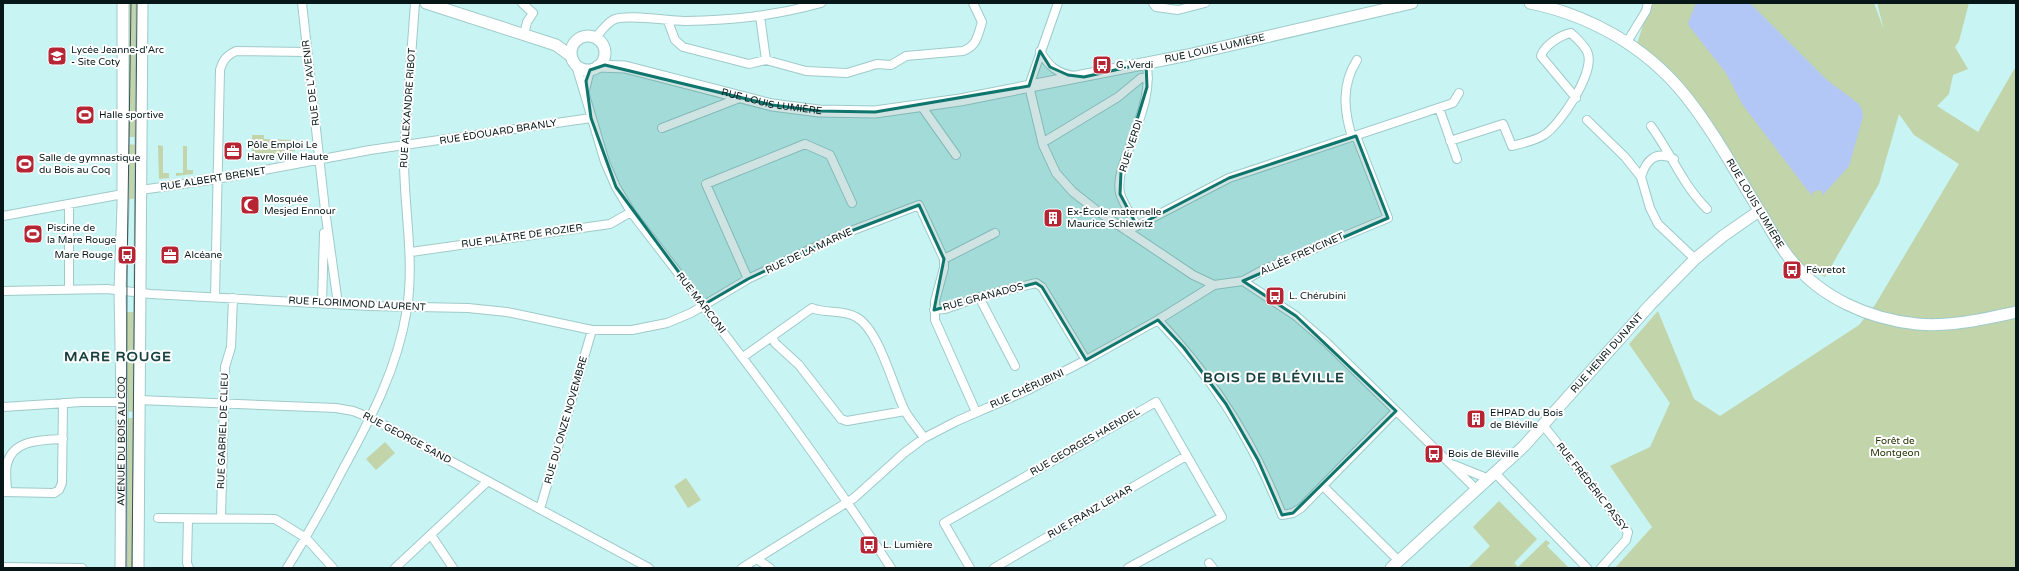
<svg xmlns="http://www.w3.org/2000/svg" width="2019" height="571" font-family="'Varela Round',sans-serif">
  <rect width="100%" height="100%" fill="#c8f4f4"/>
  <path fill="#c2d4a9" d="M128,3H139L138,137H126Z
    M1650,3H1874L1884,30L1877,3H1969L1959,41L1955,47L1968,69L1953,75L1949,94L1937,106L1978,132L2016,66V568H1615L1652,527L1610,466L1650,447L1670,403L1629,344L1658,311L1694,399L1720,416L1859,325L1875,305L1959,164L1914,135L1899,114L1879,184L1825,277L1799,263L1712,124L1683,83L1637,44Z
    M252,135H264V139L295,140V151L257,157L252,151Z
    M126,144L138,145V198L125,200Z
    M158,145L163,146V173H169V178L159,179Z
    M183,146H187V170H193V174L176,176V173H183Z
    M125,312H136L135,412L125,411Z
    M125,418H135L134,568H124Z
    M385,442L395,453L376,470L366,459Z
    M686,478L701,500L688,508L674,486Z
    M1499,501L1537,539L1514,563L1518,567L1546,540L1550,543L1547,546L1569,568H1468L1490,546L1473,527Z"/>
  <path fill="#b2c7f6" d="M1696,3H1750L1827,80L1859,104L1862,110L1863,117L1849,166L1823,195L1821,190L1812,192L1813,196L1808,191L1742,104L1726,73L1689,26L1688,23Z"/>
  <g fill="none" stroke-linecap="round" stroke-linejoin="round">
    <defs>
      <path id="street" d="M302,3L325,210L338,304
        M522,3L533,13L527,22L524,35
        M1058,3L1029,86L1043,145L1056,173L1073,192L1096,210L1193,275L1214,285
        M1153,3L1156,7L1178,10L1205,3
        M760,16L766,60
        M668,21L675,40L683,47L749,64L766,60L806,71L847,73L877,64L891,65L906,56L963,51C977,46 978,35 982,22L973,3
        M595,38C601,32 607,22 615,19C631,14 667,21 685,21C734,20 774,16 821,3
        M1627,42L1646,11L1648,3
        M1040,51C1048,66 1058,74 1075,76
        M576,65L605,162L616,187L631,212C721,329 811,444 891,568
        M585,90L590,70
        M922,107L956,155
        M1439,108L1457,159
        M1587,120L1625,157L1641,177L1650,208L1658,224L1695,259
        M1651,126C1672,155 1682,184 1707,209
        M662,128L742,97
        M1352,137C1344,111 1341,85 1357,60
        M1047,140L1118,97L1141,78H1148
        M1450,141L1503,124L1512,146C1522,143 1535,141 1544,135C1560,125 1594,74 1588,54C1586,46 1576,38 1571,33C1560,35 1544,46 1541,56L1576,98
        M1641,177C1646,160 1656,150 1674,159
        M141,190L217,179L370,150L591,118
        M3,216L123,194
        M1137,226C1132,216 1123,204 1120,193C1117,178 1124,163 1129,149C1138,123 1153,90 1146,63
        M1127,231L1229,178L1453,103L1459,93
        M411,252L610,224L631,212
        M944,259L995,233
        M748,279L706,184L805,144L830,155L852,203
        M1243,281L1296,316L1326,342L1477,490
        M69,289V204
        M3,291L107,289L151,294L369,306L468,308L507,312L592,330H632L667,323L691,313L748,279L838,236L919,205L944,259V268L935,301V320L976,412
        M215,297L220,70C223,60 226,56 236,51L307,52
        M979,297L1015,366
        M322,303L324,233
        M934,310L945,309L979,297L1036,283L1042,287L1086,360
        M1158,320C1212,377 1254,442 1282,515L1293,513L1301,508L1396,411
        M772,337L775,343L799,365L841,419L847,421L905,411
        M743,357L812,308C826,314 842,309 856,317C879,329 893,387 905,411C910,420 918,429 924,438
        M139,400L336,408L353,411L371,418L649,568
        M3,407L82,402H122
        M1543,425L1628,532L1626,540L1601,568
        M1454,465L1484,477L1488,481
        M1496,474L1587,568
        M1323,486L1399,561
        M3,492L54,493L59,490L62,483L63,403
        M7,492C7,484 5,472 7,464C13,439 43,440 63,439
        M540,509L592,330
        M221,517L225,367L231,347L233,298
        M158,518L275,519L306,538L333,568
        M188,519L187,563L189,568
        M431,535L453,568
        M757,559L770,568
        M1209,563L1213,568
        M3,567L82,568
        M287,568C307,536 325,504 342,471C371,418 397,370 407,309C415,255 403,205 404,152L415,3
        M395,568L488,481
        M742,568L854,498L904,453L924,438L957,421L1026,391L1086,360L1158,320L1214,285L1243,281L1263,270L1388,218L1356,136
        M970,568L944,523L1156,402L1222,517L1128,568
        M994,568L1186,456"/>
      <g id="secondary">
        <path d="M426,3L556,45L571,56"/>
        <path id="s1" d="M1530,3C1589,15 1645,46 1684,94C1714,131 1737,175 1762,215C1771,230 1780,247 1791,260C1821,298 1869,319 1917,324C1950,327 1984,319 2016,312"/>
        <circle cx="588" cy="53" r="17"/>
        <path id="s2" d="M598,66L625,67L772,105L819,111L875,112L960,100L1188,55L1412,3"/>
        <path id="s3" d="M121,568L122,402L120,290L123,205V3"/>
        <path d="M138,568L142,3"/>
        <path id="s4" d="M1391,568L1524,446L1650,305L1695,259L1723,236L1759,211"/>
      </g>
    </defs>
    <use href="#street" stroke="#9fcaca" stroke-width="10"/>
    <use href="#secondary" stroke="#9fcaca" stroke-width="13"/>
    <use href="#street" stroke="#fff" stroke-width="8"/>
    <use href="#secondary" stroke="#fff" stroke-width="11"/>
    <path stroke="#3a5252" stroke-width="1" d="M126,568L127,275L131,3
      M132,568L137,3"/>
  </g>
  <path fill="#0f766e" fill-opacity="0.2" stroke="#0f766e" stroke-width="3" stroke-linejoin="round" d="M1040,51L1050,67L1068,75L1084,77L1146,63L1147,87L1121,172L1120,194L1137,226L1229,178L1356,136L1388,218L1243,281L1296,316L1396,411L1293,513L1282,515L1258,460L1226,404L1184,348L1158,320L1086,360L1042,287L1036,283L934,310L944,259L919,205L838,236L748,279L703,305L616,187L591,118L586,81L590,70L605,65L772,105L819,111L875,112L1029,86Z"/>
  <defs>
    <symbol id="school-square" viewBox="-11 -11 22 22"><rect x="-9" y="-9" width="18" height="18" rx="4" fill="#b62533" stroke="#fff"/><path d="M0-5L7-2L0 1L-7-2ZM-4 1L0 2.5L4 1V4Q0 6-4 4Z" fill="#fff"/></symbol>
    <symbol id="bus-square" viewBox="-11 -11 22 22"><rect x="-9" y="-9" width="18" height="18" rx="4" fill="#b62533" stroke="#fff"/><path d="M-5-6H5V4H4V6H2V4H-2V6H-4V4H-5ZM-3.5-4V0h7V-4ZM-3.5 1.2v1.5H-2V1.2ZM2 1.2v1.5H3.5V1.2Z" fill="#fff"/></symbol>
    <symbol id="stadium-square" viewBox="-11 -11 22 22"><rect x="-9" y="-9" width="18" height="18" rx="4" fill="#b62533" stroke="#fff"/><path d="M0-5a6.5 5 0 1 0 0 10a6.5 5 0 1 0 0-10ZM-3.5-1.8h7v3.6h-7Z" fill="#fff"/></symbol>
    <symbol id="office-square" viewBox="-11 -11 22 22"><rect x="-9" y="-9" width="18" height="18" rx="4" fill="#b62533" stroke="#fff"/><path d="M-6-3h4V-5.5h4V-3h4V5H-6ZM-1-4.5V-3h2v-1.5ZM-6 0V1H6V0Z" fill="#fff"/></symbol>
    <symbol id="mosque-square" viewBox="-11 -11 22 22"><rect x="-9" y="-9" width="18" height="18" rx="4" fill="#b62533" stroke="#fff"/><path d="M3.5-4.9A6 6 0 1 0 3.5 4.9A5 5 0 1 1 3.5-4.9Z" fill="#fff"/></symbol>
    <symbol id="building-square" viewBox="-11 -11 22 22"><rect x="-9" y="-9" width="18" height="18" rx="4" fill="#b62533" stroke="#fff"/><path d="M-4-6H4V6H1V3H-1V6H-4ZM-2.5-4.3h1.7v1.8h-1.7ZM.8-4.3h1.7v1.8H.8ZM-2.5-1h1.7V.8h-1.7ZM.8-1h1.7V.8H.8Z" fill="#fff"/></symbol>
  </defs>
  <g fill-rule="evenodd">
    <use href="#school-square" x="46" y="45" width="22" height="22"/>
    <use href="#bus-square" x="1091" y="54" width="22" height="22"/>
    <use href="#stadium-square" x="74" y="104" width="22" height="22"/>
    <use href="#office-square" x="222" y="140" width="22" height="22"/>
    <use href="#stadium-square" x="14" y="153" width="22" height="22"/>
    <use href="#mosque-square" x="239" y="194" width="22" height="22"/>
    <use href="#building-square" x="1042" y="207" width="22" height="22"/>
    <use href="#stadium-square" x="22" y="223" width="22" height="22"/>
    <use href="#bus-square" x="116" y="244" width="22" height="22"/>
    <use href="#office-square" x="159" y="244" width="22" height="22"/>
    <use href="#bus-square" x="1781" y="259" width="22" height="22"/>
    <use href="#bus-square" x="1264" y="285" width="22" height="22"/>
    <use href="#building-square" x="1465" y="408" width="22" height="22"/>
    <use href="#bus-square" x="1423" y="443" width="22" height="22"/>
    <use href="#bus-square" x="858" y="534" width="22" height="22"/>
  </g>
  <g text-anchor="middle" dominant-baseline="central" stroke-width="4" stroke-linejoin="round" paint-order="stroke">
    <g font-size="10" fill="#071718" stroke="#fff">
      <text stroke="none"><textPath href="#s2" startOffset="628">RUE LOUIS LUMIÈRE</textPath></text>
      <text transform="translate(311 83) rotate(-97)">RUE DE L'AVENIR</text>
      <text stroke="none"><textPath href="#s2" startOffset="178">RUE LOUIS LUMIÈRE</textPath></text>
      <text transform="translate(408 108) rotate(-86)">RUE ALEXANDRE RIBOT</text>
      <text transform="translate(498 132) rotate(-9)">RUE ÉDOUARD BRANLY</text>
      <text transform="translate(1131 146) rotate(-72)">RUE VERDI</text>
      <text transform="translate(213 179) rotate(-9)">RUE ALBERT BRENET</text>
      <text stroke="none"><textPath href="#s1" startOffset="313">RUE LOUIS LUMIÈRE</textPath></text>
      <text transform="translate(522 236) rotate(-8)">RUE PILÂTRE DE ROZIER</text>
      <text transform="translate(809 251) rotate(-25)">RUE DE LA MARNE</text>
      <text transform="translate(1302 254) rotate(-24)">ALLÉE FREYCINET</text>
      <text transform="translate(983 297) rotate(-15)">RUE GRANADOS</text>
      <text transform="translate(701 303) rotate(52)">RUE MARCONI</text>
      <text transform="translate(357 304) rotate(3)">RUE FLORIMOND LAURENT</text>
      <text stroke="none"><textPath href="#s4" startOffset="305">RUE HENRI DUNANT</textPath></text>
      <text transform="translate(1027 389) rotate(-25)">RUE CHÉRUBINI</text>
      <text transform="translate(566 420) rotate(-74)">RUE DU ONZE NOVEMBRE</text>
      <text transform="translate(223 431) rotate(-88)">RUE GABRIEL DE CLIEU</text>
      <text transform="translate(407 438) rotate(28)">RUE GEORGE SAND</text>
      <text stroke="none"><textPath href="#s3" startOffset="127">AVENUE DU BOIS AU COQ</textPath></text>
      <text transform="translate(1085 442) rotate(-30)">RUE GEORGES HAENDEL</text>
      <text transform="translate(1592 487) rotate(52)">RUE FRÉDÉRIC PASSY</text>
      <text transform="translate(1090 512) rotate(-30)">RUE FRANZ LEHAR</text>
    </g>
    <g font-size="10" fill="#071718" stroke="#fff" text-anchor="start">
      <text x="71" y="50">Lycée Jeanne-d'Arc<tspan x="71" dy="12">- Site Coty</tspan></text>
      <text x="1116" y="65">G. Verdi</text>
      <text x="99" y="115">Halle sportive</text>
      <text x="247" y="145">Pôle Emploi Le<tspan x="247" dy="12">Havre Ville Haute</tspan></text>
      <text x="39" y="158">Salle de gymnastique<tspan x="39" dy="12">du Bois au Coq</tspan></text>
      <text x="264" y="199">Mosquée<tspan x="264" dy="12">Mesjed Ennour</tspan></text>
      <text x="1067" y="212">Ex-École maternelle<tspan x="1067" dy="12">Maurice Schlewitz</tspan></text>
      <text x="47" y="228">Piscine de<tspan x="47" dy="12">la Mare Rouge</tspan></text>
      <text x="113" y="255" text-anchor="end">Mare Rouge</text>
      <text x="184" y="255">Alcéane</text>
      <text x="1806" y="270">Févretot</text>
      <text x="1289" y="296">L. Chérubini</text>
      <text x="1490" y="413">EHPAD du Bois<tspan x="1490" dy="12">de Bléville</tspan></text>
      <text x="1448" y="454">Bois de Bléville</text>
      <text x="883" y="545">L. Lumière</text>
    </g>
    <g font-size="10" fill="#233400" stroke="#fff">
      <text x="1895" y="441">Forêt de<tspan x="1895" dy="12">Montgeon</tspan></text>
    </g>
    <g font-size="14" font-weight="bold" letter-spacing="1" fill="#163f3f" stroke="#fff">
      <text x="118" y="356">MARE ROUGE</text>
      <text x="1274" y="377">BOIS DE BLÉVILLE</text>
    </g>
  </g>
  <rect width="2019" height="571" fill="none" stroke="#071718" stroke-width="8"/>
</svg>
